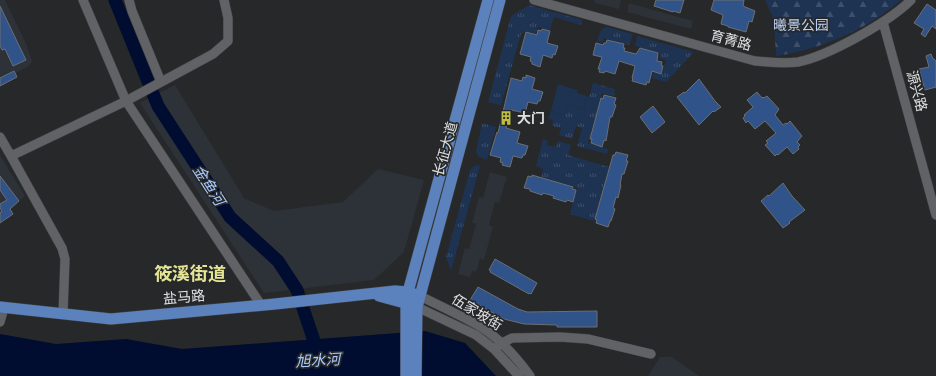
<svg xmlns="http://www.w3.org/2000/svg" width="936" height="376" font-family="'Asap Condensed','Noto Sans SC',sans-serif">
  <defs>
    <pattern id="grass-tufts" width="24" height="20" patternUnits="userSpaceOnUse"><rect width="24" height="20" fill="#1e3252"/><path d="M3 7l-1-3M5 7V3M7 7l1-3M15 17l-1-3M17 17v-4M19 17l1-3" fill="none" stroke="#3e4f6b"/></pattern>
    <pattern id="forest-firs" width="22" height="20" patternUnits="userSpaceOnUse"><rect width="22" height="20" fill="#1e3252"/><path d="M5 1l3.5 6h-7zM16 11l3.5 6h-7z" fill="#3e4f6b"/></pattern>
  </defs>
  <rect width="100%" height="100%" fill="#26282a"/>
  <path fill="#2d3238" d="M0,0H5L8,6L27,46L32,61L29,66L16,73L17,77L0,86Z
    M594,0H621L619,9L595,3Z
    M629,3L693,21L691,29L627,12Z
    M175,85L244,198L274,211L343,202L378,169L424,180L404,252L374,280L264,293L140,103Z
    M0,155L25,196L10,208L13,214L0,223Z
    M490,172L507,177L499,203L495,202L489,225L493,227L484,260L480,259L476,272L472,271L470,277L458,274L465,248L469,249L476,224L472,223L479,197L483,198Z
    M660,357H672L699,376H648Z"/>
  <path fill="url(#grass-tufts)" d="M529,5L582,20L581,25L554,17L550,30L538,27L536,34L526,31L521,34L501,105L488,102L511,16Z
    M607,27L633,34L629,45L604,38L603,43L597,41C599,35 600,28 607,27Z
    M637,36L694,52L666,82L652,78L654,72L662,74L666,60L659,58L660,53L635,46Z
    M593,83L615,89L614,96L602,93L588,143L608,149L607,154L577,146L582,128L576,126L572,139L559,135L561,128L552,126L553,120L548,119L551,111L564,115L567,105L584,110L587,96L589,97Z
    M482,123L496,127L487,160L479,157L476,152Z
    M543,139L548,141L547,145L556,147L558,141L571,145L568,155L609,167L594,221L570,214L577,188L541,178L543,169L536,166Z
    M478,165L480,166L451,271L446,257L470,170L474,166Z"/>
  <path fill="url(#forest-firs)" d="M765,0H901C868,29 819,50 776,56L774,20Z"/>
  <path fill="#1e3252" d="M558,84L577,90V93L587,96L584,110L567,105L564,115L551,111Z"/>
  <path fill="#000c30" d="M425,331L465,343L496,376H0V334L56,344L126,339L182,349Z"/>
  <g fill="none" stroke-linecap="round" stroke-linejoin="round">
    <path stroke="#000c30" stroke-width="13" d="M115,0L158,106L230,217L278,261L297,290L319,356"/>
  </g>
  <path fill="#305389" stroke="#6c6e71" d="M656,0H684L680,13L673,11V12L654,6Z
    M714,0H744L743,6L755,11L752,22L749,21L746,32L728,27V26L721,24L723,15L711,10Z
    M927,4L936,10V29L932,26L925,37L921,34L924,29L914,23Z
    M0,6L26,60L13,66L5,49L2,50L0,46Z
    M542,29L550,31L547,43L558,46L555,55L553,54L552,58L543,55L540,67L532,64V62L530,61L531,57L520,54L526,32L537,35L538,30L541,31Z
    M607,40L624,44L623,48H625L624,51L636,54L640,48L658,53L657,61L662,62L661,65L663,66L661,74L652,71L649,83L647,82L646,85L632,81L633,78H632L635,66L619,61L615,74L605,71L604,73L599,72L600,69H598L602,57L593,55L596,43L603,45L604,43H606Z
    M931,54L933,59H934L936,61V87L925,90L919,69L929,67L926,56Z
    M14,71L17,77L0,86V78Z
    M526,75L535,78L532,89L543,92L540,101H538L537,104L528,102L525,113L511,110L506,128L520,132L517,143L528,146L525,155H523L522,158L513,156L510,167L502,165L503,163L500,162L501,158L490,155L497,132L498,133L511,78L522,81L523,77L526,78Z
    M699,79L715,101L721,107L714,112L713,111L699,125L677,97L684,92L685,93Z
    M757,92L762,98L763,97L764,98L767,96L779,109L775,115L783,125L786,123L787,124L790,121L802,136L797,142L800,145L798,147L799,149L793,154L787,147L778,155L777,154L775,156L765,145L768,143L766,141L776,133L765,121L755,129L748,121L746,123L743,118L745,116L744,115L753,107L747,100Z
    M604,95L616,98L614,104L616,105L612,117H610L606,141L604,140L602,147L591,143L592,139H590L601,98L603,99Z
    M653,106L665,122L652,133L640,117Z
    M616,152L628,155L626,161H628L624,174H622L620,185H621L618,198L616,197L613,208L615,209L611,221H610L608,227L596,223L597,220L595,219L613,155H615Z
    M532,175L573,187L572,189L576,190L573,202L567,200L566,202L553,198L554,196L543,193L542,195L530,191V189L524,188L528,176L532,177Z
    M0,176L19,201L10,209L13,214L0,223V213L2,211L0,208V204L7,200L0,190Z
    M783,183L792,196L805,210L789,222L790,223L783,228L761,201L768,195L769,196Z
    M495,259L537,283L531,294L530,293L529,294L490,272L491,271L489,270Z
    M478,287L518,309L527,312L597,311V327H557V325L524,324L504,319L470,300Z"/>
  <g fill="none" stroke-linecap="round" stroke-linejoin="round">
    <defs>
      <path id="minor" d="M83,0L126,101L261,305
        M129,0L132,11L161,82
        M534,0L755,61C770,62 783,64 798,62C828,56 889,22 911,0
        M883,22L936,215
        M0,137L11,156L126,101L213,54L228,41V18L224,0
        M11,156L62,248L65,259L63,314
        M420,296C440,306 462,316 481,327C500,339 517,358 530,376
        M417,307L476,335L494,349L519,376
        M0,322L4,308
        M494,349L502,343L512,338L560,337L588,339L651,354"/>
      <path id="major" d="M379,296L412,305
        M0,307L111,319L275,304L395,291L408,292L420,296
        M406,376V303L408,292L488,0
        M416,376L417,307L500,0"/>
    </defs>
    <use href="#minor" stroke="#414245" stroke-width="10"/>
    <use href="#major" stroke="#414245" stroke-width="12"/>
    <use href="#minor" stroke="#606266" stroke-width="9"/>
    <use href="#major" stroke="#5b82bd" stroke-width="11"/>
  </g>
  <defs>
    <symbol id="building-bare" viewBox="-9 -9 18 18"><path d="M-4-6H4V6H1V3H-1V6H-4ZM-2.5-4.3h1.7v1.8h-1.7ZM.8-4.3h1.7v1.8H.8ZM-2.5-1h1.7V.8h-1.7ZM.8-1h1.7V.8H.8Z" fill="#c0be41" stroke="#26282a" stroke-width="2.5" paint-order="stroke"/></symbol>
  </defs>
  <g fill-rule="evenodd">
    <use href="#building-bare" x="496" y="108" width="20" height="20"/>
  </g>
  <g text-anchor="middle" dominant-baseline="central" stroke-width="3.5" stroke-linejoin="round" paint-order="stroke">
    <g font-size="14" fill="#bad0f0" stroke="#26282a">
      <text x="801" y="25">曦景公园</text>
    </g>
    <g font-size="14" fill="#dfe0e2" stroke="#26282a">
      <text transform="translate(731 40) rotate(15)">育菁路</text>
      <text transform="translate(917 91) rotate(75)">源兴路</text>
      <text transform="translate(445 149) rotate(-75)">长征大道</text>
      <text transform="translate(184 297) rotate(-5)">盐马路</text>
      <text transform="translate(477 312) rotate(31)">伍家坡街</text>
    </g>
    <g font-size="14" font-weight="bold" fill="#dfe0e2" stroke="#26282a" text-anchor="start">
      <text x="517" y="118">大门</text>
    </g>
    <g font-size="15" font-style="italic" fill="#abcbfc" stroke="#26282a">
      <text transform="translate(209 185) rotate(57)">金鱼河</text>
      <text transform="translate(318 360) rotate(-3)">旭水河</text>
    </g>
    <g font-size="18" font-weight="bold" fill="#e5e596" stroke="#26282a">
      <text x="190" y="273">筱溪街道</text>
    </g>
  </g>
</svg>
